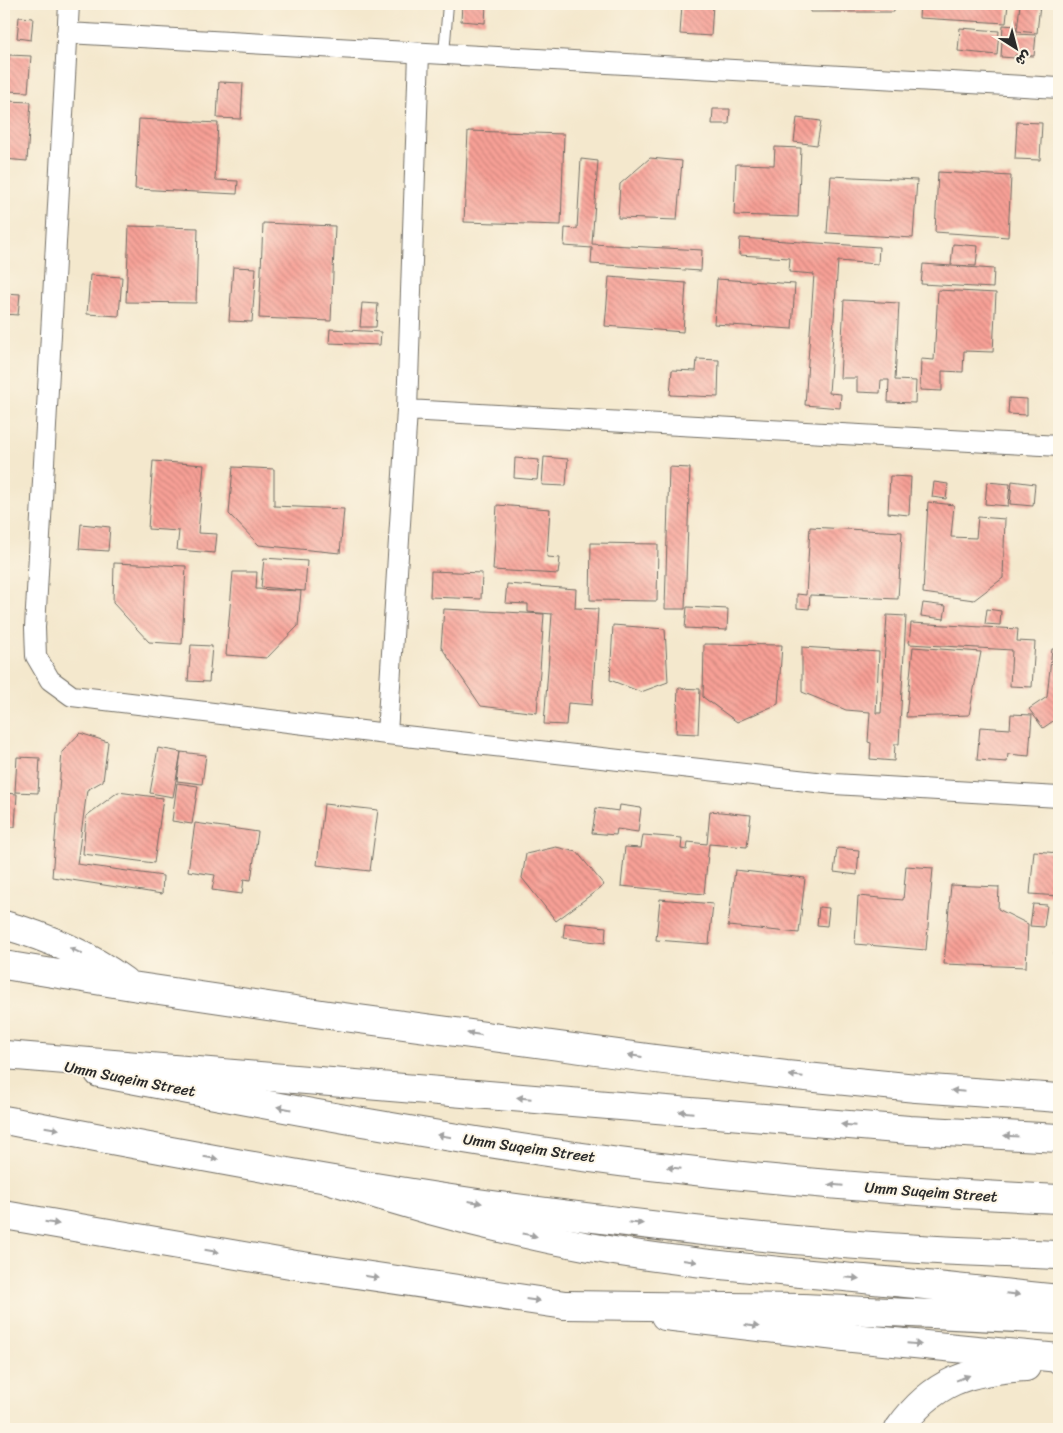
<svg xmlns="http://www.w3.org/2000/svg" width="1063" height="1433" font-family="Sriracha,'Playpen Sans Arabic',sans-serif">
  <defs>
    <pattern id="building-back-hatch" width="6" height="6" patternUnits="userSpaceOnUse" patternTransform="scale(1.25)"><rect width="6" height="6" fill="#f8a096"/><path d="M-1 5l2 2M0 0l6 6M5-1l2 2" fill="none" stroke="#c9837b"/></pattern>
  </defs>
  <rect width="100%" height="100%" fill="#fcf5e5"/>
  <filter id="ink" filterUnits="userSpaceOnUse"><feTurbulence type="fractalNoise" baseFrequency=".02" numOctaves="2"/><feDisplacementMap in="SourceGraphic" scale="10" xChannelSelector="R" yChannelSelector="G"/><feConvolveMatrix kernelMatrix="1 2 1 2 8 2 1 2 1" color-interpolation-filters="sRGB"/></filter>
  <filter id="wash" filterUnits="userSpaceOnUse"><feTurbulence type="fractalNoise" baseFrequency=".0096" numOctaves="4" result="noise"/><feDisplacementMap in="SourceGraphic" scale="20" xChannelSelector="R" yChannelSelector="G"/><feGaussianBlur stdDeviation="1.12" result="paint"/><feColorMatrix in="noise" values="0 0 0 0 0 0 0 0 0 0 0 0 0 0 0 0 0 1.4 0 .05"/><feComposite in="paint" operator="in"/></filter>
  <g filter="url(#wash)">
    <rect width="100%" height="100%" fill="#f4e8cd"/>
    <g id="blocks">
      <path fill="url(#building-back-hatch)" d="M4,4L8,8L5,49L4,48Z
        M462,4H486L485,23L461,21Z
        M682,4H713L711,36L680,34Z
        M810,4H894V12H810Z
        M920,4H1008L1006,23L919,18Z
        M1020,4H1040L1037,33L1017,31Z
        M19,17L33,18L31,40L17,38Z
        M1003,25L1016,26V34L1036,35L1034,56L1015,55V58L1001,57Z
        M960,28L999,31L997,55L958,51Z
        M9,55L31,56L28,92L7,91Z
        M219,82L243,83L241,119L217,118Z
        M7,101L31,102L27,161L4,159Z
        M713,109H730L729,124H712Z
        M797,118L821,121L817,145L794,142Z
        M139,119L218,123L215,180L238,181L237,194L135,189Z
        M1017,122L1042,123L1040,160L1015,159Z
        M468,131L564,134L561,225L464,222Z
        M775,147L801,148L798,217L734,215L736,164L774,165Z
        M650,158L682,161L677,220L618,218L620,184Z
        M581,159L598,161L592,244L702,250L701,271L591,264L592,248L564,246L565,228L577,229Z
        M938,172L1011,176L1008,237L935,232Z
        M831,176L917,180L913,238L827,233Z
        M4,211L8,212L5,250H4Z
        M263,223L335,226L331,321L259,318Z
        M129,226L198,228L196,303L126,302Z
        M740,238L879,247L878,264L838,261L829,393L841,394L840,408L805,405L814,274L789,272L790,258L739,255Z
        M953,244L978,246L976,266L951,265Z
        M923,264L994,269L993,288L921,284Z
        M233,267L256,268L252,322L229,321Z
        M90,275L122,277L119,316L87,314Z
        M609,277L686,283L683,332L605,326Z
        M717,279L795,284L792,329L714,324Z
        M938,290L996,293L993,352L964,351L963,372L942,371V391L920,390L921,359L934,360Z
        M4,293L20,294L18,315L4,314Z
        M844,300L899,303L895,380L916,381L915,403L888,402L889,380H881L880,393L857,392V378H840Z
        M362,303L378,304L376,327H360Z
        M330,329L381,332L380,345L329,343Z
        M697,359L719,360L718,397L670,395L672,370L696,371Z
        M1009,398L1027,399V415L1008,414Z
        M544,457L568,459L566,486L542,485Z
        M515,458L539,460L537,480L514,478Z
        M153,461L204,465L198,533L217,534L215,553L177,550L179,531L148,529Z
        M233,467L274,469V506L344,509L340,553L259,545L229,514Z
        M669,467L690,468L685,609H665Z
        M890,476L911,477L909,515L888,513Z
        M1012,481L1035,484L1033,506L1010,504Z
        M934,482L948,484L946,499L932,497Z
        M987,482L1010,484L1008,506L985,504Z
        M928,502L954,505L951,537L976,538L978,517L1005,519L1003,578L974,600L923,593Z
        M497,505L550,509L547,557L560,558L558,574L493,570Z
        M4,506L8,507L5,554H4Z
        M81,524L110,527L108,551L79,549Z
        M810,527L902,532L898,599L810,595L809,609L797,608V594L806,595Z
        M591,543L658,544L657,601L590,600Z
        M264,558L307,561L305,591L261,587Z
        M114,563L186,566L182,644L149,642L113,603Z
        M431,571L482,573L481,599L430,597Z
        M233,572H257L256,589L301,591L298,626L267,658L226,655Z
        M507,584L576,589L575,608L598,609L592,705L568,703L566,725L544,724L552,614L528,612V604L505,603Z
        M923,603L946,606L944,619L921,616Z
        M687,607L728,609L727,630L685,628Z
        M444,609L544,614L537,713L481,706L441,647Z
        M987,609L1001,611L1000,625L985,624Z
        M887,615L906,616L899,744H895L894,761L870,759L871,743L868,742L870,712L846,710L802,692V647L879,652L876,713H881Z
        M911,623L1018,629L1017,641L1035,642L1032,687L1010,686L1012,650L909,644Z
        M613,625L665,629L668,682L641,692L610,680Z
        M704,644L782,645L778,704L737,722L703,697Z
        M191,645L212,646L209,682L188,681Z
        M913,647L981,652L969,715L906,717Z
        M1052,649H1059V717L1043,728L1029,709L1047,697Z
        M678,688L700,689L698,734L676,733Z
        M1011,714L1032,715L1029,756L1008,754L1007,762L977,760L980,727L1010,729Z
        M80,733L108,742L103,781L87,790L77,864L163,876L162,894L52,877L62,752Z
        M158,748L181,752L173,797L150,793Z
        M181,752L206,755L202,784L177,781Z
        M17,757L40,758L38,793L15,792Z
        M177,783L198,786L192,824L172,821Z
        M118,792L163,798L154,863L83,854L86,816Z
        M4,793L17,794L15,827L4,826Z
        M324,804L378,810L370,871L317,865Z
        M620,805L641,808L638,832L617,829L616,835L592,833L596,808L619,811Z
        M710,811L751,815L747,847L709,844L704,894L621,886L625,847L641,848L643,835L682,838L681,849L687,850L688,842L707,844Z
        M195,823L258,832L251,880L244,879L242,894L212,890L215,875L188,871Z
        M556,847L577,852L604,885L556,921L522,878L526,854Z
        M837,848L859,850L857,875L834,872Z
        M1034,851L1059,853V896L1030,894Z
        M906,866L933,868L926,950L855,944L858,896L903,900Z
        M735,870L805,878L799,933L728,926Z
        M951,885L999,887L998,909L1028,924L1026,967L944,964Z
        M660,899L713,904L709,944L656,940Z
        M1033,904L1047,905L1044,927L1030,926Z
        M819,907L829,908L827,926L817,925Z
        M565,923L606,927L605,943L563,938Z
        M1055,942H1059V959L1054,958Z"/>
    </g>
  </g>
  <g filter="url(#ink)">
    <use href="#blocks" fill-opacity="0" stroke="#716d64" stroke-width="1"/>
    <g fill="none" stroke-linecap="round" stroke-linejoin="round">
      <defs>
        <path id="lane" d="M444,54L448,4"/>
        <path id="street" d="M69,4L35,628L36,656L50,680L72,696L387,734L834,784L1059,797
          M67,33L1059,88
          M407,410L1059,446
          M387,734L407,410L419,53"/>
        <path id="secondary" d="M4,925C48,937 87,954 124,981
          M4,965L132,986L329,1015L656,1059L786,1075L916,1088L1059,1098
          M4,1215L296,1265L565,1305"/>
        <path id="primary" d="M99,1073C282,1108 466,1143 651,1166C787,1182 923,1193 1059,1199
          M4,1120C162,1149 319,1180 478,1203C625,1223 772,1241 920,1249C966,1252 1013,1253 1059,1255
          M665,1316L853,1338L1059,1358
          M899,1429C933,1381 969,1370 1026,1367"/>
        <path id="highway" d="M5,1055L909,1130L1059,1138
          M331,1180C416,1208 502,1231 590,1247C681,1263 773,1270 864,1279C929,1285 994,1292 1059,1299
          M565,1305L803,1308L1059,1320"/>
      </defs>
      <use href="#lane" stroke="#716d64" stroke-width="12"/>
      <use href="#street" stroke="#716d64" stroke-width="22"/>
      <use href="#secondary" stroke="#716d64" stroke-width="30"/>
      <use href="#primary" stroke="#716d64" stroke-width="30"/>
      <use href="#highway" stroke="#716d64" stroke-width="30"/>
      <use href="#lane" stroke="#fff" stroke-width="10"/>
      <use href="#street" stroke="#fff" stroke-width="20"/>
      <use href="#secondary" stroke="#fff" stroke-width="28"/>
      <use href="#primary" stroke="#fff" stroke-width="28"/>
      <use href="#highway" stroke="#fff" stroke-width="28"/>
    </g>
    <defs><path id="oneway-solid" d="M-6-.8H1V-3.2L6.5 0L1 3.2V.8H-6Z" transform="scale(1.25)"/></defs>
    <g fill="#a0a0a0">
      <use href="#oneway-solid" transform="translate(76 951) rotate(-154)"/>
      <use href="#oneway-solid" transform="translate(474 1034) rotate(-173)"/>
      <use href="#oneway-solid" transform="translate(635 1056) rotate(-172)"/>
      <use href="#oneway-solid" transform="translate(796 1076) rotate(-174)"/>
      <use href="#oneway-solid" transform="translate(958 1091) rotate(-175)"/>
      <use href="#oneway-solid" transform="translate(524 1098) rotate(-175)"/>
      <use href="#oneway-solid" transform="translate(284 1108) rotate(-169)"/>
      <use href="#oneway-solid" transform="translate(686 1112) rotate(-175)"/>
      <use href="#oneway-solid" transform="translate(848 1125) rotate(-175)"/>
      <use href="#oneway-solid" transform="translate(52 1128) rotate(10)"/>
      <use href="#oneway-solid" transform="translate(444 1136) rotate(-171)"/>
      <use href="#oneway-solid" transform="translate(1011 1136) rotate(-177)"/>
      <use href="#oneway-solid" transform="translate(211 1158) rotate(10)"/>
      <use href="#oneway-solid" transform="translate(674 1168) rotate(-174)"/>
      <use href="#oneway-solid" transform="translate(836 1185) rotate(-175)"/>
      <use href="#oneway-solid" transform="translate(475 1202) rotate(8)"/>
      <use href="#oneway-solid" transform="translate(52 1223) rotate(9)"/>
      <use href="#oneway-solid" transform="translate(636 1223) rotate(6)"/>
      <use href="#oneway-solid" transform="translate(530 1235) rotate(12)"/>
      <use href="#oneway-solid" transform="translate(212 1251) rotate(9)"/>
      <use href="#oneway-solid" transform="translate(690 1261) rotate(7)"/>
      <use href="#oneway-solid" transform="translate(372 1277) rotate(9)"/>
      <use href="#oneway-solid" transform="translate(852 1278) rotate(5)"/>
      <use href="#oneway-solid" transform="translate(1013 1294) rotate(6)"/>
      <use href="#oneway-solid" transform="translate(533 1300) rotate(8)"/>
      <use href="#oneway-solid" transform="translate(752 1326) rotate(7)"/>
      <use href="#oneway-solid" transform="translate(914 1344) rotate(5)"/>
      <use href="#oneway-solid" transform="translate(963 1378) rotate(-21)"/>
    </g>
  </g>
  <g text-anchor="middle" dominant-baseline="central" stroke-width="4" stroke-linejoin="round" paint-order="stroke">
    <g font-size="15" fill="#2b2b2b" stroke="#fcf5e5">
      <text transform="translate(130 1079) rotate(11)">Umm Suqeim Street</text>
      <text transform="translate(529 1148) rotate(8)">Umm Suqeim Street</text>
      <text transform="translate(931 1192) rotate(4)">Umm Suqeim Street</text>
    </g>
  </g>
  <rect width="1063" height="1433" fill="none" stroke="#fcf5e5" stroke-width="20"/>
  <g transform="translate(1016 48) rotate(144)" stroke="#fcf5e5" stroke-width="4" paint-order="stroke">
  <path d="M0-4L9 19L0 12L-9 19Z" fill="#2b2b2b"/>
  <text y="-8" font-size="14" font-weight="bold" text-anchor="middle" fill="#2b2b2b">ش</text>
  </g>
</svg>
